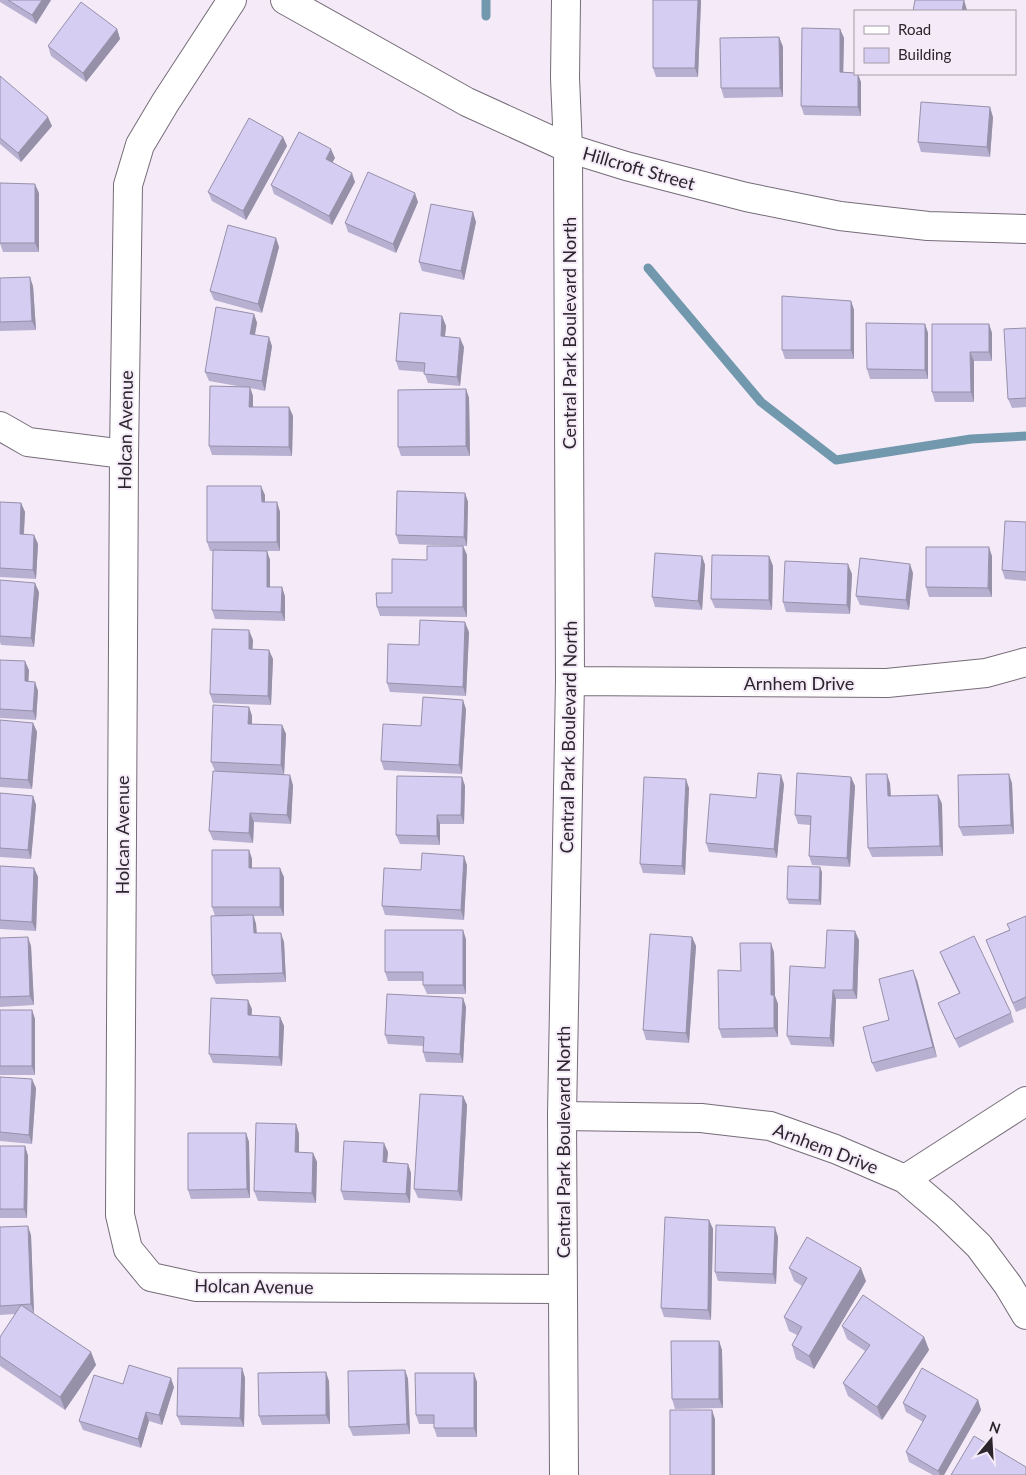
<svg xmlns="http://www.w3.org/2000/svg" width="1026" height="1475" font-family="Lato,sans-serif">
  <rect width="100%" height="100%" fill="#f5ebf8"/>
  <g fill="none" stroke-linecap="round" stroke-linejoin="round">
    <path stroke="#7298ad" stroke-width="9" d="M486,0V16
      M648,268L761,402L836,460L971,439L1026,436"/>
    <defs>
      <path id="minor" d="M232,0L165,103L140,145L128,185L124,454L120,1215L128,1249L151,1277L197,1287L562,1289
        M285,0L467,102L568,148L626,166L746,197L840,216L928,226L1026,229
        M0,426L28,442L124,454
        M570,681L887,683L986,673L1026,662
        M562,1116L701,1118L770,1126L835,1149L905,1179L945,1213L979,1246L1008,1285L1026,1315
        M905,1179L1026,1101
        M564,1475L562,1116L570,681L568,148L565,78L566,0"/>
    </defs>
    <use href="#minor" stroke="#756c78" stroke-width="30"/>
    <use href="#minor" stroke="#fff" stroke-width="28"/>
  </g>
  <path fill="#b8b0d0" d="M0,0H51L36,24L0,2Z
    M701,0L698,77H656L653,68Z
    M117,29L120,39L86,82L51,56L48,46Z
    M840,29L844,38L843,72L861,82V116L804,115L801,106Z
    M779,37L783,47V97L724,98L721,88Z
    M0,76L52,126L21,162L0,144Z
    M993,117L990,157L921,152L918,142Z
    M283,137L287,146L246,220L212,201L208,192Z
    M335,158L332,162L355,182L332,225L274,194L271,185Z
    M39,193V252H3L0,243Z
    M418,202L396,253L348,232L345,223Z
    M476,222L464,280L422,271L419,262Z
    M276,238L279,247L262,313L214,300L210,291Z
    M0,278L33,286L36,330L0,331Z
    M851,301L854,310V359H785L782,350Z
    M254,314L257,323L255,335L272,346L265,391L250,388L253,396V407H289L293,416L292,456L212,455L209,446L243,387L209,381L205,372Z
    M442,316L446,326L445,337L464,347L460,386L428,383L424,372L399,370L396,361Z
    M925,324L928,333V379H870L867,369Z
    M989,324L992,333V361H974V402H935L932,392Z
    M1026,328V407L1012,408L1008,399Z
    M466,389L469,398L470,456H401L398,447Z
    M465,493L468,502L467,546L399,544L396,535Z
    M265,495V502H277L280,512V551H267L270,560V587L285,596V621L215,619L212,610L213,551H210L207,542Z
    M0,502L21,503L25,512L24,535H34L38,544L36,579L0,577Z
    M1026,522V581L1005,579L1002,570Z
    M463,546L467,555V617L380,616L377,607L427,560Z
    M702,556L705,565L702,610L655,607L652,597Z
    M769,556L773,566L772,610L715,608L711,599Z
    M992,556V597H929L926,587Z
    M913,573L909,610L860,605L856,596Z
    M852,574L850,614L786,612L783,602Z
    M39,592L34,647L1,645L0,642V636Z
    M469,632L466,696L390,692L387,683L419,645Z
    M253,640L252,649L273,659L271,705L213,703L210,694Z
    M0,660L29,670L28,681L35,682L38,691L36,720L0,718Z
    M249,707L252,716V724L282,725L286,734L284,775L215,771L211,762Z
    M466,709L462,774L384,770L381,761L421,726Z
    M0,720L33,723L37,732L32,789L0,787Z
    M462,777L465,786L464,824H440V845L400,844L396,835Z
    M851,777L855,786L850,867L812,865L809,856L810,825L798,824L795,815Z
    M890,783L891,796L938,795L942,804L943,856L872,857L868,848Z
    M1012,783L1014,834L963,836L959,827Z
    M784,784L777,858L709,852L706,843L756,798Z
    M293,785L291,824L254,822L253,843L213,840L209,831Z
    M689,788L685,875L643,873L640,864Z
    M0,793L33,796L36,805L31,859L0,857Z
    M249,850L252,859V868L284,877V916H254L256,924L257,933L284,942L286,982L216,984L212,975L215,916L212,907Z
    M467,865L464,920L385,915L382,906L421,870Z
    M0,866L34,868L38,877L36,931L0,929Z
    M822,872L821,905L789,904L787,899Z
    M1026,916V1008L1016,1012L986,940L1009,930Z
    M692,937L696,946L689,1043L646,1040L643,1030Z
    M0,938L31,946L34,1005L0,1007Z
    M466,939V994H427L423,985V981H388L385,972Z
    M859,940L857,999H836L834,1047L791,1045L787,1036L825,968Z
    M774,952L775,996L778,1004V1037L722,1038L719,1029L741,971Z
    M940,952L1011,1013L1014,1022L959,1048L942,1012L938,1003L959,993L944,962Z
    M917,980L937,1057L876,1072L872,1063L889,1020Z
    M463,998L466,1007L463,1063L426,1062L423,1052V1046L388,1044L385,1035Z
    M252,1009L251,1015L280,1017L284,1026L282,1066L213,1063L209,1054Z
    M0,1010H32L35,1019V1075H0Z
    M0,1077L36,1088L32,1144L0,1141Z
    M463,1096L467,1105L462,1201L418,1198L414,1189Z
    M296,1124L299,1134V1152L313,1153L317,1162L316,1203L258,1201L254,1191Z
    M246,1133L249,1142L250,1198L191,1199L188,1190Z
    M0,1146H25L28,1156L27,1218H0Z
    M388,1152L387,1162L408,1164L411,1173L410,1203L344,1200L341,1191Z
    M709,1220L713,1229L711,1320L664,1317L661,1308Z
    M0,1227L31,1235L34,1314L91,1352L96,1365L65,1410L0,1366V1337L15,1314L0,1315Z
    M778,1237L776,1284L718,1281L715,1272Z
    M789,1268L866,1281L814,1369L796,1359L792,1345L797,1335L789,1331L784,1317L802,1286L794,1281Z
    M842,1326L924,1337L929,1350L882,1420L848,1396L843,1383L865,1351L847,1339Z
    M719,1341L722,1350L723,1408L675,1409L672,1399Z
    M242,1368L245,1378L244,1427L181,1425L177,1416Z
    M405,1370L408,1379L410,1434L353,1436L349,1427Z
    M329,1381L330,1424L262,1425L259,1416Z
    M477,1382V1437H437L434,1428V1424H419L416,1415Z
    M123,1384L174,1387L162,1425L149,1421L141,1448L83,1430L79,1421Z
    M978,1400L981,1410L944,1475H933L909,1462L906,1452L923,1422L906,1412L903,1403Z"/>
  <path fill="#9690a9" d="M42,0H51L36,24L32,15Z
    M698,0H701L698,77L695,68Z
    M964,0L967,10V11H962Z
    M117,29L120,39L86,82L83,73Z
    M840,29L844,38L843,81L840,72Z
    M779,37L783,47V97L780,88Z
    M858,74L861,82V116L858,107Z
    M990,107L993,117L990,157L987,147Z
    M48,117L52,126L21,162L18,153Z
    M283,137L287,146L246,220L243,211Z
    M331,149L335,158L329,168L326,159Z
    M352,173L355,182L332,225L329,216Z
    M35,184L39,193V252L35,243Z
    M415,193L418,202L396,253L393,244Z
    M473,212L476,222L464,280L461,271Z
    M276,238L279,247L262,313L258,304Z
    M30,277L33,286L36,330L32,321Z
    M851,301L854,310V359L851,350Z
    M254,314L257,323L253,343L250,334Z
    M442,316L446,326L444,345L441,336Z
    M925,324L928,333V379L925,370Z
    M989,324L992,333V361L989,352Z
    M269,337L272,346L265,391L262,381Z
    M460,338L464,347L460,386L457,377Z
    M970,352L974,361V402L971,392Z
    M250,387L253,396V416L249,407Z
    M466,389L469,398L470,456L466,446Z
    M289,407L293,416L292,456L289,447Z
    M261,486L265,495V512L262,502Z
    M465,493L468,502L467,546L464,537Z
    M277,502L280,512V551L277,542Z
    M21,503L25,512L23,544L20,534Z
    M34,535L38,544L36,579L33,570Z
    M463,546L467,555V617L463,607Z
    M989,547L992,556V597L988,588Z
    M267,551L270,560V596L267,587Z
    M702,556L705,565L702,610L698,601Z
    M769,556L773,566L772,610L769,600Z
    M848,564L852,574L850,614L847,605Z
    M910,564L913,573L909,610L906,600Z
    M35,583L39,592L34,647L31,638Z
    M282,587L285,596V621L281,612Z
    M465,622L469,632L466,696L463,687Z
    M249,630L253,640L252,659L249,649Z
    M269,650L273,659L271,705L268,696Z
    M25,661L29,670L28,690L25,681Z
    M35,682L38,691L36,720L33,711Z
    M463,700L466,709L462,774L459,765Z
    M249,707L252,716V733L248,724Z
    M33,723L37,732L32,789L28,780Z
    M282,725L286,734L284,775L281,765Z
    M887,774L890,783L891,805L888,796Z
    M1009,774L1012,783L1014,834L1011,825Z
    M290,775L293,785L291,824L287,815Z
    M781,775L784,784L777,858L774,849Z
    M462,777L465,786L464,824L461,815Z
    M851,777L855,786L850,867L847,858Z
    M686,779L689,788L685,875L682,866Z
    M938,795L942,804L943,856L940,846Z
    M33,796L36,805L31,859L28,850Z
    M250,813L254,822L253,843L249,833Z
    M437,815L440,824V845L437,836Z
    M249,850L252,859V877L249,868Z
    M464,856L467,865L464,920L461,910Z
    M820,867L822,872L821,905L819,900Z
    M34,868L38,877L36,931L32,922Z
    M280,868L284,877V916L280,907Z
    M253,915L256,924L257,943L254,933Z
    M463,930L466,939V994L463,985Z
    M855,931L859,940L857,999L853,990Z
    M281,933L284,942L286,982L283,973Z
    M28,937L31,946L34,1005L30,996Z
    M692,937L696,946L689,1043L686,1033Z
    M771,943L774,952L775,996L778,1004V1037L774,1028L771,995Z
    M913,970L917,980L937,1057L933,1047Z
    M833,990L836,999L834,1047L830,1038Z
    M463,998L466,1007L463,1063L460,1054Z
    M248,1000L252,1009L251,1024L248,1015Z
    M32,1010L35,1019V1075L32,1066Z
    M280,1017L284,1026L282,1066L279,1057Z
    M32,1079L36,1088L32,1144L29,1135Z
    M463,1096L467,1105L462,1201L458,1191Z
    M296,1124L299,1134V1161L295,1152Z
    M246,1133L249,1142L250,1198L247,1189Z
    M384,1143L388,1152L386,1171L383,1162Z
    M25,1146L28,1156L27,1218L24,1209Z
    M313,1153L317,1162L316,1203L312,1193Z
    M408,1164L411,1173L410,1203L406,1194Z
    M709,1220L713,1229L711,1320L708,1310Z
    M28,1226L31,1235L34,1314L31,1304Z
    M775,1227L778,1237L776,1284L773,1274Z
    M861,1268L866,1281L814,1369L809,1356Z
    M924,1337L929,1350L882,1420L877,1407Z
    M719,1341L722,1350L723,1408L719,1399Z
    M91,1352L96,1365L65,1410L60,1397Z
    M242,1368L245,1378L244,1427L240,1418Z
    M405,1370L408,1379L410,1434L407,1424Z
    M326,1372L329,1381L330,1424L326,1415Z
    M474,1373L477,1382V1437L474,1428Z
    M171,1378L174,1387L162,1425L159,1415Z
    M978,1400L981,1410L944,1475H940L938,1471Z
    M712,1410L715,1419V1475H712Z
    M146,1412L149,1421L141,1448L138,1439Z"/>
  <path fill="#d6cdf2" stroke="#9690a9" d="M8,0H42L32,15Z
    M653,0H698L695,68H653Z
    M915,0H964L962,11H913Z
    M81,2L117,29L83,73L48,46Z
    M802,28L840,29V72L855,73V74H858V107L801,106Z
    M779,37L780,88H721L720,38Z
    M0,76L48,117L18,153L0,138Z
    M921,102L990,107L987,147L918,142Z
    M249,118L283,137L243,211L208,192Z
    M299,132L331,149L326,159L352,173L329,216L271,185Z
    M368,172L415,193L393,244L345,223Z
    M0,183L35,184V243H0Z
    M431,204L473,212L461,271L419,262Z
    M228,225L276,238L258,304L210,291Z
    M30,277L32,321L0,322V278Z
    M782,296L851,301V350H782Z
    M216,307L254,314L250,334L269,337L262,381L205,372Z
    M400,313L442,316L441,336L460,338L457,377L424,374L425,363L396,361Z
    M866,323L925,324V370L867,369Z
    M932,324H989V352H970L971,392H932Z
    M1026,328V398L1008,399L1004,329Z
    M210,386L250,387L249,407H289V447L209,446Z
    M466,389V446L398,447V390Z
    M207,486H261L262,502H277V542H207Z
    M397,491L465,493L464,537L396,535Z
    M0,502L21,503L20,534L34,535L33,570L0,568Z
    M1005,521L1026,522V572L1002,570Z
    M427,546H463V607H377L376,593H392V559L427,560Z
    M926,547H989L988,588L926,587Z
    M213,550L267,551V587H282L281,612L212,610Z
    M655,553L702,556L698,601L652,597Z
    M712,555L769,556V600L711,599Z
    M860,558L910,564L906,600L856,596Z
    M785,561L848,564L847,605L783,602Z
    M0,580L35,583L31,638L0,636Z
    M420,620L465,622L463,687L387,683L388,644L419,645Z
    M212,629L249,630V649L269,650L268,696L210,694Z
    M0,660L25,661V681L35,682L33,711L0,709Z
    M423,697L463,700L459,765L381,761L383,724L421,726Z
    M213,705L249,707L248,724L282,725L281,765L211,762Z
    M0,720L33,723L28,780L0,778Z
    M213,771L290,775L287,815L250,813L249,833L209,831Z
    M758,773L781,775L774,849L706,843L710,794L756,798Z
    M797,773L851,777L847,858L809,856L811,816L795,815Z
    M866,774H887L888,796L938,795L940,846L868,848Z
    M1009,774L1011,825L959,827L958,775Z
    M397,776L462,777L461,815H437V836L396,835Z
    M644,777L686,779L682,866L640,864Z
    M0,793L33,796L28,850L0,848Z
    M212,850H249V868H280V907H212Z
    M422,853L464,856L461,910L382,906L384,868L421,870Z
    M0,866L34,868L32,922L0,920Z
    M788,866L820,867L819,900L787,899Z
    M253,915L254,933H281L283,973L212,975L211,916Z
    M1026,916V997L1013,1003L986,940L1010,930L1007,924Z
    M385,930H463V985H423V972H385Z
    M827,930L855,931L853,990H833L830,1038L787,1036L790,966L825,968Z
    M650,934L692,937L686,1033L643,1030Z
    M974,936L1011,1013L955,1039L938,1003L960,993L940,952Z
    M28,937L30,996L0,997V938Z
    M740,943H771V995H774V1028L719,1029L718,970L741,971Z
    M913,970L933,1047L872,1063L863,1027L889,1020L879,979Z
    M387,994L463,998L460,1054L423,1052L424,1037L385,1035Z
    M211,998L248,1000V1015L280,1017L279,1057L209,1054Z
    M0,1010H32V1066H0Z
    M0,1077L32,1079L29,1135L0,1132Z
    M420,1094L463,1096L458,1191L414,1189Z
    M256,1123L296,1124L295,1152L313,1153L312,1193L254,1191Z
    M188,1133H246L247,1189L188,1190Z
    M344,1141L384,1143L383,1162L408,1164L406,1194L341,1191Z
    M0,1146H25L24,1209H0Z
    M665,1217L709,1220L708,1310L661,1308Z
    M716,1225L775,1227L773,1274L715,1272Z
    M28,1226L31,1304L0,1306V1227Z
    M807,1237L861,1268L809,1356L792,1345L802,1327L784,1317L807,1278L789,1268Z
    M863,1295L924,1337L877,1407L843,1383L870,1345L842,1326Z
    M21,1305L91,1352L60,1397L0,1356V1337Z
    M671,1341H719V1399H672Z
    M129,1365L171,1378L159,1415L146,1412L138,1439L79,1421L94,1375L123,1384Z
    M178,1368H242L240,1418L177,1416Z
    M922,1368L978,1400L938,1471L906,1452L926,1416L903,1403Z
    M405,1370L407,1424L349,1427L348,1371Z
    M326,1372V1415L259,1416L258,1373Z
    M415,1373H474V1428H434V1415H416Z
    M670,1410H712V1475H670Z
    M974,1436L1026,1467V1475H951Z"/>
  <g text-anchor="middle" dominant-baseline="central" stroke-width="4" stroke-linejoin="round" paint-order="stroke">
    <g font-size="18" fill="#2a262c" stroke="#f5ebf8">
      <text transform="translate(639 168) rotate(16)">Hillcroft Street</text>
      <text transform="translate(569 333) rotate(-90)">Central Park Boulevard North</text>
      <text transform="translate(125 430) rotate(-89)">Holcan Avenue</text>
      <text x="799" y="683">Arnhem Drive</text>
      <text transform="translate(568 737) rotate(-89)">Central Park Boulevard North</text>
      <text transform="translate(122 835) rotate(-90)">Holcan Avenue</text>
      <text transform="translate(563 1142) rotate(-90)">Central Park Boulevard North</text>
      <text transform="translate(826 1148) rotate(21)">Arnhem Drive</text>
      <text transform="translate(254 1286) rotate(1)">Holcan Avenue</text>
    </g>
  </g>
  <rect x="854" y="10" width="162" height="65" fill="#f5ebf8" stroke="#a49ca6"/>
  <rect x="864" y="26" width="25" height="8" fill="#ffffff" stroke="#a49ca6"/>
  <text x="898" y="35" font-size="15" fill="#2a262c">Road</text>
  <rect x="864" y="48" width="25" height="15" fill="#d6cdf2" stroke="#a49ca6"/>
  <text x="898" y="60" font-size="15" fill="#2a262c">Building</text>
  <g transform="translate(991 1440) rotate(18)" stroke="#f5ebf8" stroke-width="4" paint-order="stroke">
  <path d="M0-4L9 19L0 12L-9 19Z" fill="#2a262c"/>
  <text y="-8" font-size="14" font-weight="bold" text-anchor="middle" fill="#2a262c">N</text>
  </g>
</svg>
